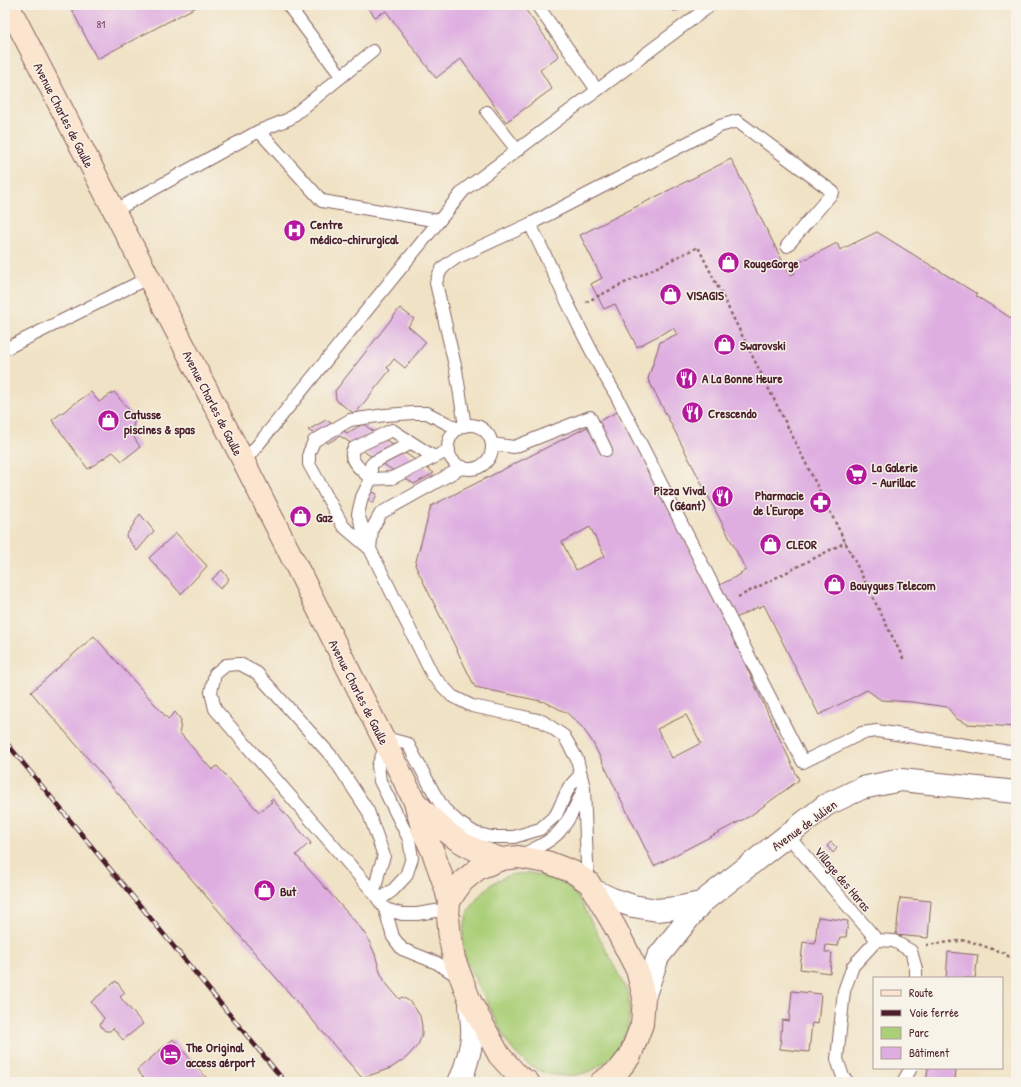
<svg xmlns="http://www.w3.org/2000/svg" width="1021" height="1087" font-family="'Patrick Hand',sans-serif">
  <rect width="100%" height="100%" fill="#f7f3e8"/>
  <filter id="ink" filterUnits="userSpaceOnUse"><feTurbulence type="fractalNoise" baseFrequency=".025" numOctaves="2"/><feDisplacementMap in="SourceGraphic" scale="8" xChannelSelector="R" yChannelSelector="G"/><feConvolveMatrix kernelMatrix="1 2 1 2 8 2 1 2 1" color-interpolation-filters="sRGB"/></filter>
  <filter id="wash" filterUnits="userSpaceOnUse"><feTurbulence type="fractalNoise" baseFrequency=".012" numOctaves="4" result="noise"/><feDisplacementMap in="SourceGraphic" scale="16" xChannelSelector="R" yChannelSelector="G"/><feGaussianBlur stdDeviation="0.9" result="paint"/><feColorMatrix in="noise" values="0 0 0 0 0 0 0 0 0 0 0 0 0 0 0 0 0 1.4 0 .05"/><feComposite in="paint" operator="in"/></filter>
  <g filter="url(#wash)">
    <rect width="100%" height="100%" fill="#f0e2c5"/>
    <path fill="#abcf78" stroke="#7a7752" d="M529,873C542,875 558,878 569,888C573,891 576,896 580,900L628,993C630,1005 630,1017 627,1030C626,1033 624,1037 622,1041C607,1072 570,1084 539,1070C525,1064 515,1054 507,1042L465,959C464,954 463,948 463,943C461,913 482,884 510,875C516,873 523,874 529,873Z"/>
    <g id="blocks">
      <path fill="#deaee1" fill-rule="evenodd" d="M72,5H200L97,59L70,6Z
        M366,5H522L559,56L540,70L552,89L506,122L461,59L436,78L410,44L386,11L375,17Z
        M668,5H684L676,11H674L671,9Z
        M731,159L790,276L795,273L792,266L837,243L840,250L877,232L977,294L976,296L1016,321V727L967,724L957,719L947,707L912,702L881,700L867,690L819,715L764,605L758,608V607L726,623L799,780L750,816L654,866L592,741L582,727L567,713L545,702L475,687L415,565L431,506L619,411L710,590L741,574L740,573L746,570L648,379L660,342L677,334L673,328L637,347L615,304L604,309L591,284L602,278L580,235ZM590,527L605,556L576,570L562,542ZM686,715L701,743L672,758L657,729Z
        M400,308L414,319L408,326L426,342L405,368L394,359L387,368L390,370L355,414L338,402L336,399L335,391Z
        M91,392L99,402L114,392L135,417L132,434L140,447L122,461L113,452L88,469L52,420Z
        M326,420L347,433L363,424L434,473L414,484L340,436L328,443L308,430Z
        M369,490L377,494L373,503L365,499Z
        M140,514L154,531L137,551L126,536Z
        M176,533L207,566L181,594L149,558Z
        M222,570L229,579L220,589L212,579Z
        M94,636L168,719L175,712L181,720L180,730L179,732L212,770L217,766L259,812L272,802L270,800L272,799L311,843L310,845L308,844L296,855L360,927L367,937L375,954L380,972L385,982L399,999L402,997L409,1001L415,1008L420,1016L422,1026V1035L418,1045L406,1058L391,1068L362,1078L31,692Z
        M831,842L837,848L833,853L827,846Z
        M900,898L931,901L928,938L896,935Z
        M818,917L848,921L846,937H840L838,946L826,945L825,952L832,953L830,973L800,969L803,942L815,944Z
        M948,952L978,955L975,978H946Z
        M116,981L125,993L120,997L143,1024L123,1040L113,1028L110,1031H105L100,1025L102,1021L104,1018L91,1002Z
        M792,991L821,994L818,1024L812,1023L809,1052L780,1049L782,1020L789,1021Z
        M173,1039L210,1082H147L137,1070Z
        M928,1068H956L955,1082H926Z"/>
    </g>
  </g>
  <g filter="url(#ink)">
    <use href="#blocks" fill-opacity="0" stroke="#846361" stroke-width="1"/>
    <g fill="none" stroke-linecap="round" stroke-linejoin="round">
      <defs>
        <path id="service" d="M288,5L341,76
          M537,5L597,90
          M487,112L517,150
          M259,131L289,119L373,51
          M114,211L259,131L322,201L439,221L244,462
          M439,221L464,190L711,5
          M530,224C558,281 583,340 616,395L803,762L862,733L877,731L1016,753
          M5,349L148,278
          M448 447a22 22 0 1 1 44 0a22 22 0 1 1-44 0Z
          M465,426L456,370L436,283C440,268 443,267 456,258L530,224L720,126L737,121L833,192L787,246
          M492,444L514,447L590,417L606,450
          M463,467L381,513L372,529L370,549L433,676L452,696L472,706L511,714L542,721L564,736L577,759L584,788L587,863L589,883
          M371,479C363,471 346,460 354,448L392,430L434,457
          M371,479V465L374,462L411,443
          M368,544L358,514L362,497L371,479L392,478L449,450
          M370,549L343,526L309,464V453L314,441L350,420L385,415L414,413H427L458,429
          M382,737L408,744L434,793L444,809L458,822L475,833L491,837H514L540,829L556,815L569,787L581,774
          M788,836L877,940L894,941L911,951L916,969V978
          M520,856C531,850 547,844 556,835C569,822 576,805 584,789
          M374,893L379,871L384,856L368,811L334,759L257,673L240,664L226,665L215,674L211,692L215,709L374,893L385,909L393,937L402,949L437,963L459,977
          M379,900L393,890L406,876L412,858L409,839L380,781L378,766L386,745
          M385,909L402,914H417L448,909
          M848,1082L843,1077L837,1059L844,991L853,966L877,940
          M903,1082L911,1068"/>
        <path id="tertiary" d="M593,890L612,899L633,906L657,910L676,908L701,903
          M644,997L658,957L701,903L826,805L862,788L901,780L1016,792
          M459,1082C465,1072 471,1048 472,1036C473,1025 470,1012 470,1001"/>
        <path id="secondary" d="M8,5L244,462L415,802L423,831L433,852L446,889L449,902
          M416,803C432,818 448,836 468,846C479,852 490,855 502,859
          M528,1082L518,1076L499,1055L470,1001L454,959L450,939L448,917L449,902L455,892L463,881L479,868L502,859L518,857L547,862L573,872L589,883L615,927L637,970L644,997L642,1024L630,1056L618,1071L601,1082"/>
      </defs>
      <use href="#service" stroke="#846361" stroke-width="14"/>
      <use href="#tertiary" stroke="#846361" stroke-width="24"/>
      <use href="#secondary" stroke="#846361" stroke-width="24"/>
      <path stroke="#846361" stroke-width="2.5" stroke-dasharray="3 3" stroke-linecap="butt" d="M586,302L698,247L904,660
        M738,597L846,542
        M926,945L966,940L1004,953L1016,962"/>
      <use href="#service" stroke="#fff" stroke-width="12"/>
      <use href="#tertiary" stroke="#fff" stroke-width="22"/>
      <use href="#secondary" stroke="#fce5cf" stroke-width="22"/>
      <defs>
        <path id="rail" d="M5,741L285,1082"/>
      </defs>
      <use href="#rail" stroke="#4a1f2b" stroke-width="4.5"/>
      <use href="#rail" stroke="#f7f3e8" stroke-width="3" stroke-dasharray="9" stroke-linecap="butt"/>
    </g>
  </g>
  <defs>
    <symbol id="hospital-disc" viewBox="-11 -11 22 22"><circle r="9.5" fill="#b5179e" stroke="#f7f3e8"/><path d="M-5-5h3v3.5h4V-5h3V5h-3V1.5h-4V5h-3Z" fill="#fff"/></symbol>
    <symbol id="shop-disc" viewBox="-11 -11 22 22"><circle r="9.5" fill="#b5179e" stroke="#f7f3e8"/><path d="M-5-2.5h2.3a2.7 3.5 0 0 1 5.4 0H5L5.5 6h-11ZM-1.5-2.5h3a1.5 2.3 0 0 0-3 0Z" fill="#fff"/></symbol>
    <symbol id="restaurant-disc" viewBox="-11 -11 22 22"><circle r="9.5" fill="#b5179e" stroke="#f7f3e8"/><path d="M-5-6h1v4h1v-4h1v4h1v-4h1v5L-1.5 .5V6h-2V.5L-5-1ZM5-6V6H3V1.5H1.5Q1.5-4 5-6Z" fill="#fff"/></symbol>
    <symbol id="supermarket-disc" viewBox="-11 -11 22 22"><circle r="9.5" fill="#b5179e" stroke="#f7f3e8"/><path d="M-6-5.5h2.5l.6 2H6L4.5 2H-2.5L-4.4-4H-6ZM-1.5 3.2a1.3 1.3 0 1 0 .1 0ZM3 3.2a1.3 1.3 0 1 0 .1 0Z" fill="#fff"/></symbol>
    <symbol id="pharmacy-disc" viewBox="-11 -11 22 22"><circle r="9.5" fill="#b5179e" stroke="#f7f3e8"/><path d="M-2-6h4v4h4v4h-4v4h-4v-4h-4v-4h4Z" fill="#fff"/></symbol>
    <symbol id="hotel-disc" viewBox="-11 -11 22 22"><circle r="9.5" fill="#b5179e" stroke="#f7f3e8"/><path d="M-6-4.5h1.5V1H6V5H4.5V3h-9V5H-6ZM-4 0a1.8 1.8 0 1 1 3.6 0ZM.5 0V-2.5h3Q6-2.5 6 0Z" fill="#fff"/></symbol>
  </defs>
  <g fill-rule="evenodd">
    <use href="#hospital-disc" x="282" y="218" width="25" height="25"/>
    <use href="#shop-disc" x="716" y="250" width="25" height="25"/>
    <use href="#shop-disc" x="658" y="282" width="25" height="25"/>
    <use href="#shop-disc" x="712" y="332" width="25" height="25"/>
    <use href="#restaurant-disc" x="674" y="366" width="25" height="25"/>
    <use href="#restaurant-disc" x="680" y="400" width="25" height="25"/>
    <use href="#shop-disc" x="96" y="408" width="25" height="25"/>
    <use href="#supermarket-disc" x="844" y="462" width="25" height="25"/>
    <use href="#restaurant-disc" x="710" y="484" width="25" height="25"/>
    <use href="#pharmacy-disc" x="808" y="490" width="25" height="25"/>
    <use href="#shop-disc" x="288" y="504" width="25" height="25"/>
    <use href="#shop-disc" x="758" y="532" width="25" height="25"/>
    <use href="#shop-disc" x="822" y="572" width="25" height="25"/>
    <use href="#shop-disc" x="252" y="878" width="25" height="25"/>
    <use href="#hotel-disc" x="158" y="1042" width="25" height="25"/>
  </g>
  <g text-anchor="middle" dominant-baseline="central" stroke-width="3" stroke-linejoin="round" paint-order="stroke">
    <g font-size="11" fill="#6f4358">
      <text x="101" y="24">81</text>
    </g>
    <g font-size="13" fill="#4a1f2b" stroke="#f7f3e8">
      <text transform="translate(64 115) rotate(63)">Avenue Charles de Gaulle</text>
      <text transform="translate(213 403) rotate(63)">Avenue Charles de Gaulle</text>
      <text transform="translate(359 692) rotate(63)">Avenue Charles de Gaulle</text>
      <text transform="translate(804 825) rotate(-36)">Avenue de Julien</text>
      <text transform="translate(843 879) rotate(50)">Village des Haras</text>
    </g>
    <g font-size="13" font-weight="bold" fill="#4a1f2b" stroke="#f7f3e8" text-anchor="start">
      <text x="310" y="224">Centre<tspan x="310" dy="15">médico-chirurgical</tspan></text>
      <text x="744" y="263">RougeGorge</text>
      <text x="686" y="295">VISAGIS</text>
      <text x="740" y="345">Swarovski</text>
      <text x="702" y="378">A La Bonne Heure</text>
      <text x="708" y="413">Crescendo</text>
      <text x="124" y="414">Catusse<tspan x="124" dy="15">piscines &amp; spas</tspan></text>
      <text x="872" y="467">La Galerie<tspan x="872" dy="15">- Aurillac</tspan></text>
      <text x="706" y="490" text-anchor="end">Pizza Vival<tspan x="706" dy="15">(Géant)</tspan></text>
      <text x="804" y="495" text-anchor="end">Pharmacie<tspan x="804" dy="15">de l'Europe</tspan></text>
      <text x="316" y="517">Gaz</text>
      <text x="786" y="544">CLEOR</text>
      <text x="850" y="585">Bouygues Telecom</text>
      <text x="280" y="891">But</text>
      <text x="186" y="1047">The Original<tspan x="186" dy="15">access aérport</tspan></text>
    </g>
  </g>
  <rect width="1021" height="1087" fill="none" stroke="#f7f3e8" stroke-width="20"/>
  <rect x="873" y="977" width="130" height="92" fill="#f7f3e8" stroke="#b29e9c"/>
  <rect x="881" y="990" width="20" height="6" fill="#fce5cf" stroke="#b29e9c"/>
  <text x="909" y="997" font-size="12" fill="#4a1f2b">Route</text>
  <rect x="881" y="1010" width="20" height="6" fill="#4a1f2b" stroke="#b29e9c"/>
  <text x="909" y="1017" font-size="12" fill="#4a1f2b">Voie ferrée</text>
  <rect x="881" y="1027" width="20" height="12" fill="#abcf78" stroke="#b29e9c"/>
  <text x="909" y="1037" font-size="12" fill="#4a1f2b">Parc</text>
  <rect x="881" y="1047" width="20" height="12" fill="#deaee1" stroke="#b29e9c"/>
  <text x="909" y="1057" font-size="12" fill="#4a1f2b">Bâtiment</text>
</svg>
